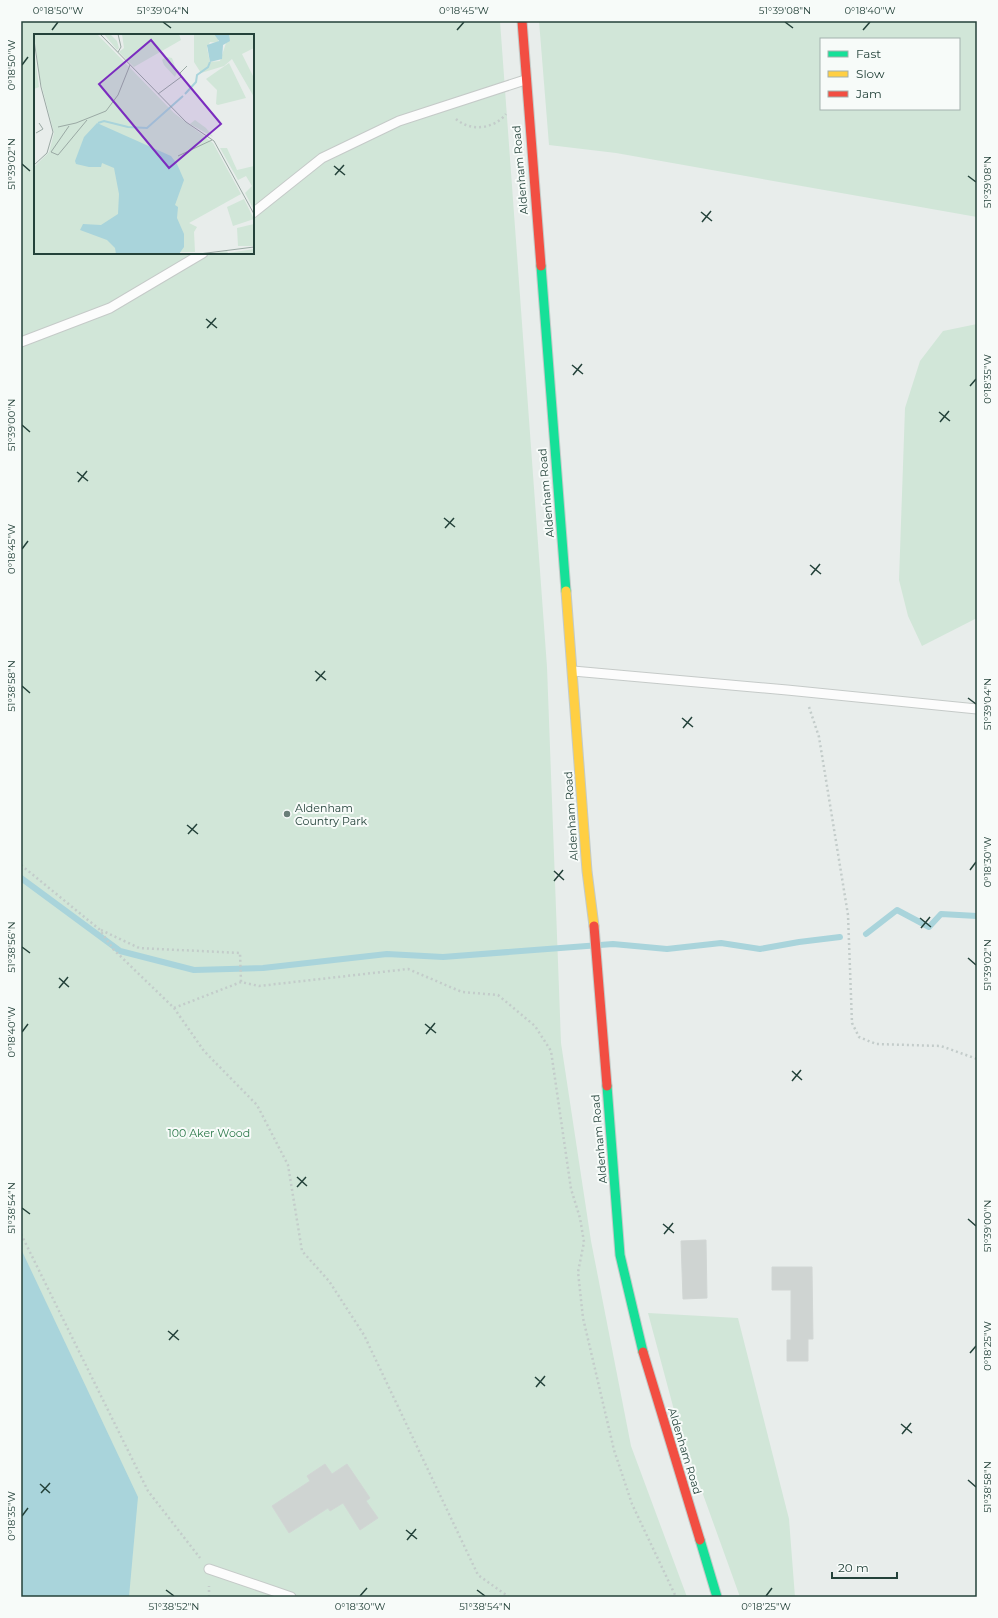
<svg xmlns="http://www.w3.org/2000/svg" width="998" height="1618" font-family="Montserrat,sans-serif">
  <rect width="100%" height="100%" fill="#e8edeb"/>
  <path fill="#d1e6d8" fill-rule="evenodd" d="M21,21H500L547,667L561,1043L591,1241L631,1446L687,1597H21ZM35,35H253V253H35Z
    M539,21H977V217L616,153L549,145ZM821,39H959V109H821Z
    M977,324V618L922,646L908,616L899,580L905,408L920,361L943,331Z
    M648,1313L738,1318L789,1519L795,1597H740L678,1425Z"/>
  <path fill="#a9d4db" d="M21,1249L138,1497L129,1597H21Z"/>
  <g fill="none" stroke-linecap="round" stroke-linejoin="round">
    <path stroke="#a9d4db" stroke-width="6" d="M21,878L120,951L194,970L263,968L387,954L443,957L613,944L667,949L721,943L760,949L799,942L840,937
      M866,934L897,910L929,927L941,914L977,916"/>
  </g>
  <path fill="#cfd4d2" stroke="#d1d6d4" d="M706,1240L707,1298L683,1299L681,1241Z
    M772,1267H812L813,1339H808V1361H787V1340H791V1290H772Z
    M325,1464L332,1474L347,1464L370,1498L366,1501L378,1518L360,1530L343,1503L330,1511L328,1508L289,1533L272,1506L310,1481L307,1476Z"/>
  <g fill="none" stroke-linecap="round" stroke-linejoin="round">
    <defs>
      <path id="lane" d="M253,213L322,158L399,121L525,80
        M21,342L110,308L203,253
        M573,671L787,690L977,709
        M209,1569L291,1597"/>
      <path id="fast" d="M541,266L566,591
        M607,1086L620,1255L643,1352
        M700,1540L717,1597"/>
      <path id="slow" d="M566,591L587,871L594,926"/>
      <path id="jam" d="M522,21L541,266
        M594,926L607,1086
        M643,1352L700,1540"/>
    </defs>
    <use href="#lane" stroke="#c5cac8" stroke-width="11"/>
    <use href="#fast" stroke="#c3cbc8" stroke-width="11"/>
    <use href="#slow" stroke="#c3cbc8" stroke-width="11"/>
    <use href="#jam" stroke="#c3cbc8" stroke-width="11"/>
    <path stroke="#c3ccca" stroke-width="2.5" stroke-dasharray="2 3" stroke-linecap="butt" d="M456,119C471,132 494,129 506,114
      M809,707L819,737L848,915L852,1023L859,1037L876,1044L941,1046L977,1059
      M21,865L99,929L114,950L174,1008L204,1051L257,1105L288,1165L302,1251L329,1281L364,1335L478,1575L509,1597
      M101,930L139,948L240,953L241,982
      M174,1008L241,982L259,986L408,969L462,992L498,995L535,1026L551,1051L571,1189L580,1218L584,1242L578,1272L583,1318L614,1450L632,1504L676,1597
      M21,1234L148,1491L200,1558
      M209,1597V1586"/>
    <use href="#lane" stroke="#fcfcfc" stroke-width="9"/>
    <use href="#fast" stroke="#16e098" stroke-width="9"/>
    <use href="#slow" stroke="#ffcf43" stroke-width="9"/>
    <use href="#jam" stroke="#f24e42" stroke-width="9"/>
  </g>
  <path fill="none" stroke="#24423a" stroke-width="1.5" d="M163,22L171,28M785,22L793,28M52,30L58,22M457,30L464,22M863,30L870,22M22,65L28,57M22,164L30,171M334,166L345,175M335,175L344,165M968,176L976,182M701,212L712,221M702,222L711,211M206,319L217,328M207,328L216,318M572,365L583,374M573,375L582,364M970,386L976,379M939,412L950,421M940,422L949,411M22,425L30,432M77,472L88,481M78,482L87,471M444,518L455,527M445,528L454,518M22,549L28,541M810,565L821,574M811,575L820,564M315,671L326,680M316,681L325,671M22,686L30,693M968,698L976,704M682,718L693,727M683,728L692,717M187,825L198,834M188,834L197,824M970,870L976,862M554,871L564,880M554,881L563,870M920,918L931,927M921,928L930,917M22,947L30,953M968,958L976,965M59,978L69,987M59,988L68,977M425,1024L436,1033M22,1032L28,1024M426,1034L435,1023M792,1071L802,1080M792,1081L801,1070M297,1177L307,1186M297,1187L306,1177M22,1208L30,1214M968,1219L976,1226M663,1224L674,1233M664,1234L673,1223M168,1331L179,1340M169,1340L178,1330M970,1353L976,1346M535,1377L545,1386M536,1387L545,1376M901,1424L912,1433M902,1434L911,1423M968,1480L976,1487M40,1484L50,1493M41,1493L50,1483M22,1516L28,1508M406,1530L417,1539M407,1540L416,1529M166,1590L174,1596M477,1590L485,1596M360,1596L367,1588M766,1596L772,1588"/>
  <circle fill="#697e78" stroke="#f7fbf9" stroke-width="1.5" cx="287" cy="814" r="4"/>
  <g text-anchor="middle" dominant-baseline="central" stroke-width="4" stroke-linejoin="round" paint-order="stroke">
    <g font-size="11" fill="#24423a" stroke="#f7fbf9">
      <text transform="translate(520 170) rotate(-95)">Aldenham Road</text>
      <text transform="translate(546 493) rotate(-95)">Aldenham Road</text>
      <text transform="translate(571 816) rotate(-94)">Aldenham Road</text>
      <text transform="translate(599 1139) rotate(-95)">Aldenham Road</text>
      <text transform="translate(685 1451) rotate(73)">Aldenham Road</text>
    </g>
    <g font-size="11" fill="#24423a" stroke="#f7fbf9" text-anchor="start">
      <text x="295" y="808">Aldenham<tspan x="295" dy="13">Country Park</tspan></text>
    </g>
    <g font-size="11" fill="#2d7a4b" stroke="#f7fbf9">
      <text x="209" y="1133">100 Aker Wood</text>
    </g>
  </g>
  <g transform="translate(34 34)">
    <rect width="220" height="220" fill="#e8edeb"/>
    <path d="M0,0H63L140,79L179,109L207,160L155,189L163,193L160,198L161,218L0,220V133L15,118L20,99L6,46ZM70,0H76L83,7L85,14L83,16ZM88,0H145L147,6L100,33L85,18L90,14ZM160,0H180L184,4V9L176,8L173,14L176,28L186,27L195,0H219L220,14L208,20L220,44V63L198,25L190,32L167,39L160,28ZM0,15L5,53L0,55ZM132,23L138,24L143,38L141,43L130,31L128,26ZM195,29L212,64L184,71L182,70L183,56L172,45ZM161,86L172,94L179,103L156,90ZM186,114H193L203,136L220,132V176L211,159L218,152L212,142L204,146ZM210,165L220,185L199,192L193,173ZM220,190V212H204L203,194ZM220,215V220H174L193,217L194,219Z" fill="#d1e6d8"/>
    <path d="M180,0H195L196,7L189,11L188,25L176,28L173,11L185,7ZM63,89L137,122L143,130L150,146L141,171L144,173L143,184L150,200V213L145,220H82L81,214L73,206L46,196L49,190L67,191L84,180L85,160L80,134L68,129L67,133H55L42,130L41,127L50,103Z" fill="#a9d4db"/>
    <path fill="none" stroke="#a9d4db" stroke-width="2" d="M151,60L162,48L163,41L174,33L176,28M64,89L70,87L94,93L113,94L149,62"/>
    <path fill="none" stroke="#9aa9a4" stroke-width="1" d="M66,0L152,88L180,107L220,180M0,6L7,53L19,98L13,119L0,131M84,18L87,13L84,0M124,60L147,43L146,39L153,32M35,92L17,118L24,121L53,86M24,93L42,89L72,77L84,61L96,31M2,99L9,95L5,89M144,122L178,106M165,220L220,213"/>
    <path fill="#7b2cbf" fill-opacity="0.15" stroke="#7b2cbf" stroke-width="2" d="M117,6L187,90L135,134L65,50Z"/>
    <rect width="220" height="220" fill="none" stroke="#24423a" stroke-width="2"/>
  </g>
  <rect width="998" height="1618" fill="none" stroke="#f7fbf9" stroke-width="44"/>
  <rect x="820" y="38" width="140" height="72" fill="#f7fbf9" stroke="#a3b1ad"/>
  <rect x="828" y="51" width="20" height="6" fill="#16e098" stroke="#a3b1ad"/>
  <text x="856" y="58" font-size="12" fill="#24423a">Fast</text>
  <rect x="828" y="71" width="20" height="6" fill="#ffcf43" stroke="#a3b1ad"/>
  <text x="856" y="78" font-size="12" fill="#24423a">Slow</text>
  <rect x="828" y="91" width="20" height="6" fill="#f24e42" stroke="#a3b1ad"/>
  <text x="856" y="98" font-size="12" fill="#24423a">Jam</text>
  <path d="M832 1572v6h65v-6" fill="none" stroke="#24423a" stroke-width="2"/>
  <text x="838" y="1572" font-size="12" fill="#24423a" stroke="#f7fbf9" stroke-width="3" paint-order="stroke">20 m</text>
  <rect x="22" y="22" width="954" height="1574" fill="none" stroke="#24423a" stroke-width="1.5"/>
  <g font-size="10" text-anchor="middle" fill="#24423a">
    <text x="58" y="14">0°18'50"W</text>
    <text x="163" y="14">51°39'04"N</text>
    <text x="464" y="14">0°18'45"W</text>
    <text x="785" y="14">51°39'08"N</text>
    <text x="870" y="14">0°18'40"W</text>
    <text transform="translate(11 65) rotate(-90)" y="4">0°18'50"W</text>
    <text transform="translate(11 164) rotate(-90)" y="4">51°39'02"N</text>
    <text transform="translate(987 182) rotate(-90)" y="4">51°39'08"N</text>
    <text transform="translate(987 379) rotate(-90)" y="4">0°18'35"W</text>
    <text transform="translate(11 425) rotate(-90)" y="4">51°39'00"N</text>
    <text transform="translate(11 549) rotate(-90)" y="4">0°18'45"W</text>
    <text transform="translate(11 686) rotate(-90)" y="4">51°38'58"N</text>
    <text transform="translate(987 704) rotate(-90)" y="4">51°39'04"N</text>
    <text transform="translate(987 862) rotate(-90)" y="4">0°18'30"W</text>
    <text transform="translate(11 947) rotate(-90)" y="4">51°38'56"N</text>
    <text transform="translate(987 965) rotate(-90)" y="4">51°39'02"N</text>
    <text transform="translate(11 1032) rotate(-90)" y="4">0°18'40"W</text>
    <text transform="translate(11 1208) rotate(-90)" y="4">51°38'54"N</text>
    <text transform="translate(987 1226) rotate(-90)" y="4">51°39'00"N</text>
    <text transform="translate(987 1346) rotate(-90)" y="4">0°18'25"W</text>
    <text transform="translate(987 1487) rotate(-90)" y="4">51°38'58"N</text>
    <text transform="translate(11 1516) rotate(-90)" y="4">0°18'35"W</text>
    <text x="174" y="1610">51°38'52"N</text>
    <text x="360" y="1610">0°18'30"W</text>
    <text x="485" y="1610">51°38'54"N</text>
    <text x="766" y="1610">0°18'25"W</text>
  </g>
</svg>
